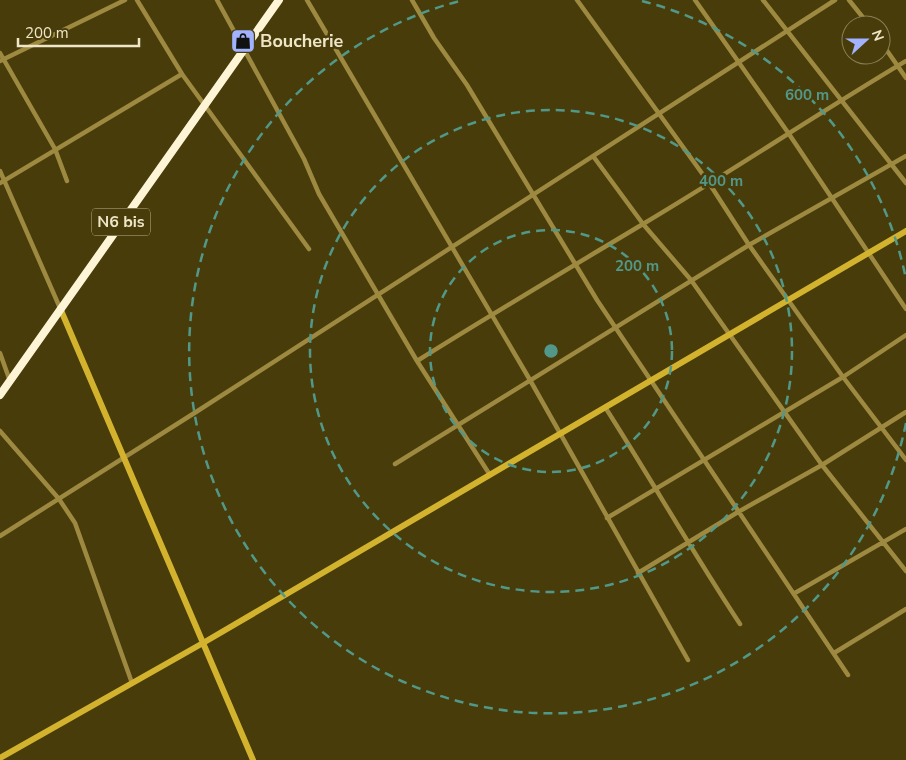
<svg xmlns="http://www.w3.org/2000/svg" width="906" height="760" font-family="'Nunito Sans',sans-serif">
  <rect width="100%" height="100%" fill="#483c0b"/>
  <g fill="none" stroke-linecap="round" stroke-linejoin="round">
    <path stroke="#9d8940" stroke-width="4.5" d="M137,0L182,74L309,249
      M217,0L304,159L319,194L417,361L490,475
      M307,0L530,380L688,660
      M412,0L434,38L467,85L597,300L848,675
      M577,0L709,183L749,245L843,377L906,460
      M695,0L789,134L906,309
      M763,0L906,183
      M849,0L869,25
      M881,42L906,78
      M0,53L55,149L67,181
      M0,61L125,0
      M593,156L643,224L691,280L822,465L906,571
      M0,171L60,308
      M0,183L182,74
      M0,353L10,381
      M417,361C492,314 568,269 643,224C732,171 817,114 906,61
      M605,407C651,479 693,553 740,624
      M0,431L59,499L75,523L132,683
      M395,464L749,245L906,156
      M607,518L843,377L906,335
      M0,536L196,412L835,0
      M638,573L738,512L822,465L906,412
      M795,593L906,529
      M834,653L906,609"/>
    <path stroke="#d3b32e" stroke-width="6" d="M60,308L253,760
      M0,758L203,643L906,231"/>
    <path stroke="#fdf5d5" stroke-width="8" d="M0,395L279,0"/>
  </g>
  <g fill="none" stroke="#529889" stroke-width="2.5" stroke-dasharray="9 6">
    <circle cx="551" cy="351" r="121"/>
    <circle cx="551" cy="351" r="241"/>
    <path d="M906 423A362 362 0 1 1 460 1M642 1A362 362 0 0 1 906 279"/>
  </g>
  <defs>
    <symbol id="shop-square" viewBox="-11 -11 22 22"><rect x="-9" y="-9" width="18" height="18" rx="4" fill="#a3b2fd" stroke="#483c0b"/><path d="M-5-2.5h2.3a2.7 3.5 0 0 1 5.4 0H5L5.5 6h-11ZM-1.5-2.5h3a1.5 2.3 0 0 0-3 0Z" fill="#111"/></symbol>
  </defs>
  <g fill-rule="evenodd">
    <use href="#shop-square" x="229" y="27" width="28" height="28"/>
  </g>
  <g text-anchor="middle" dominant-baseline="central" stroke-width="5" stroke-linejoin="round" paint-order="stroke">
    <rect fill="#483c0b" stroke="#bcb38f" stroke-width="1" x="92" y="208.5" width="58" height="27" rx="4"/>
    <g font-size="16" font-weight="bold" fill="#eee6c7">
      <text x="121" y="222">N6 bis</text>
    </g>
    <g font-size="18" font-weight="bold" fill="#eee6c7" stroke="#483c0b" text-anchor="start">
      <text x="260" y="41">Boucherie</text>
    </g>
  </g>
  <circle cx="551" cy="351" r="8" fill="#529889" stroke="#483c0b" stroke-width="2.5"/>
  <g font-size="15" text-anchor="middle" font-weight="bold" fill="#529889" stroke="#483c0b" stroke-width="5" stroke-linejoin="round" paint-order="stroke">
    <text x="807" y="100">600 m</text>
    <text x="721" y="186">400 m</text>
    <text x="637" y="271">200 m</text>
  </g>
  <g transform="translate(866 40) rotate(69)"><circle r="24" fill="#483c0b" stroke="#8a8056"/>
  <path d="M0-4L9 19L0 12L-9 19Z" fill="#a3b2fd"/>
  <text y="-8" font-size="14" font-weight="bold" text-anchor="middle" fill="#eee6c7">N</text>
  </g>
  <path d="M18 38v8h121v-8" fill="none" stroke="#eee6c7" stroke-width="2.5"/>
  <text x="25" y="38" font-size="15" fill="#eee6c7" stroke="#483c0b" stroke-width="4" paint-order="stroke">200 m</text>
</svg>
